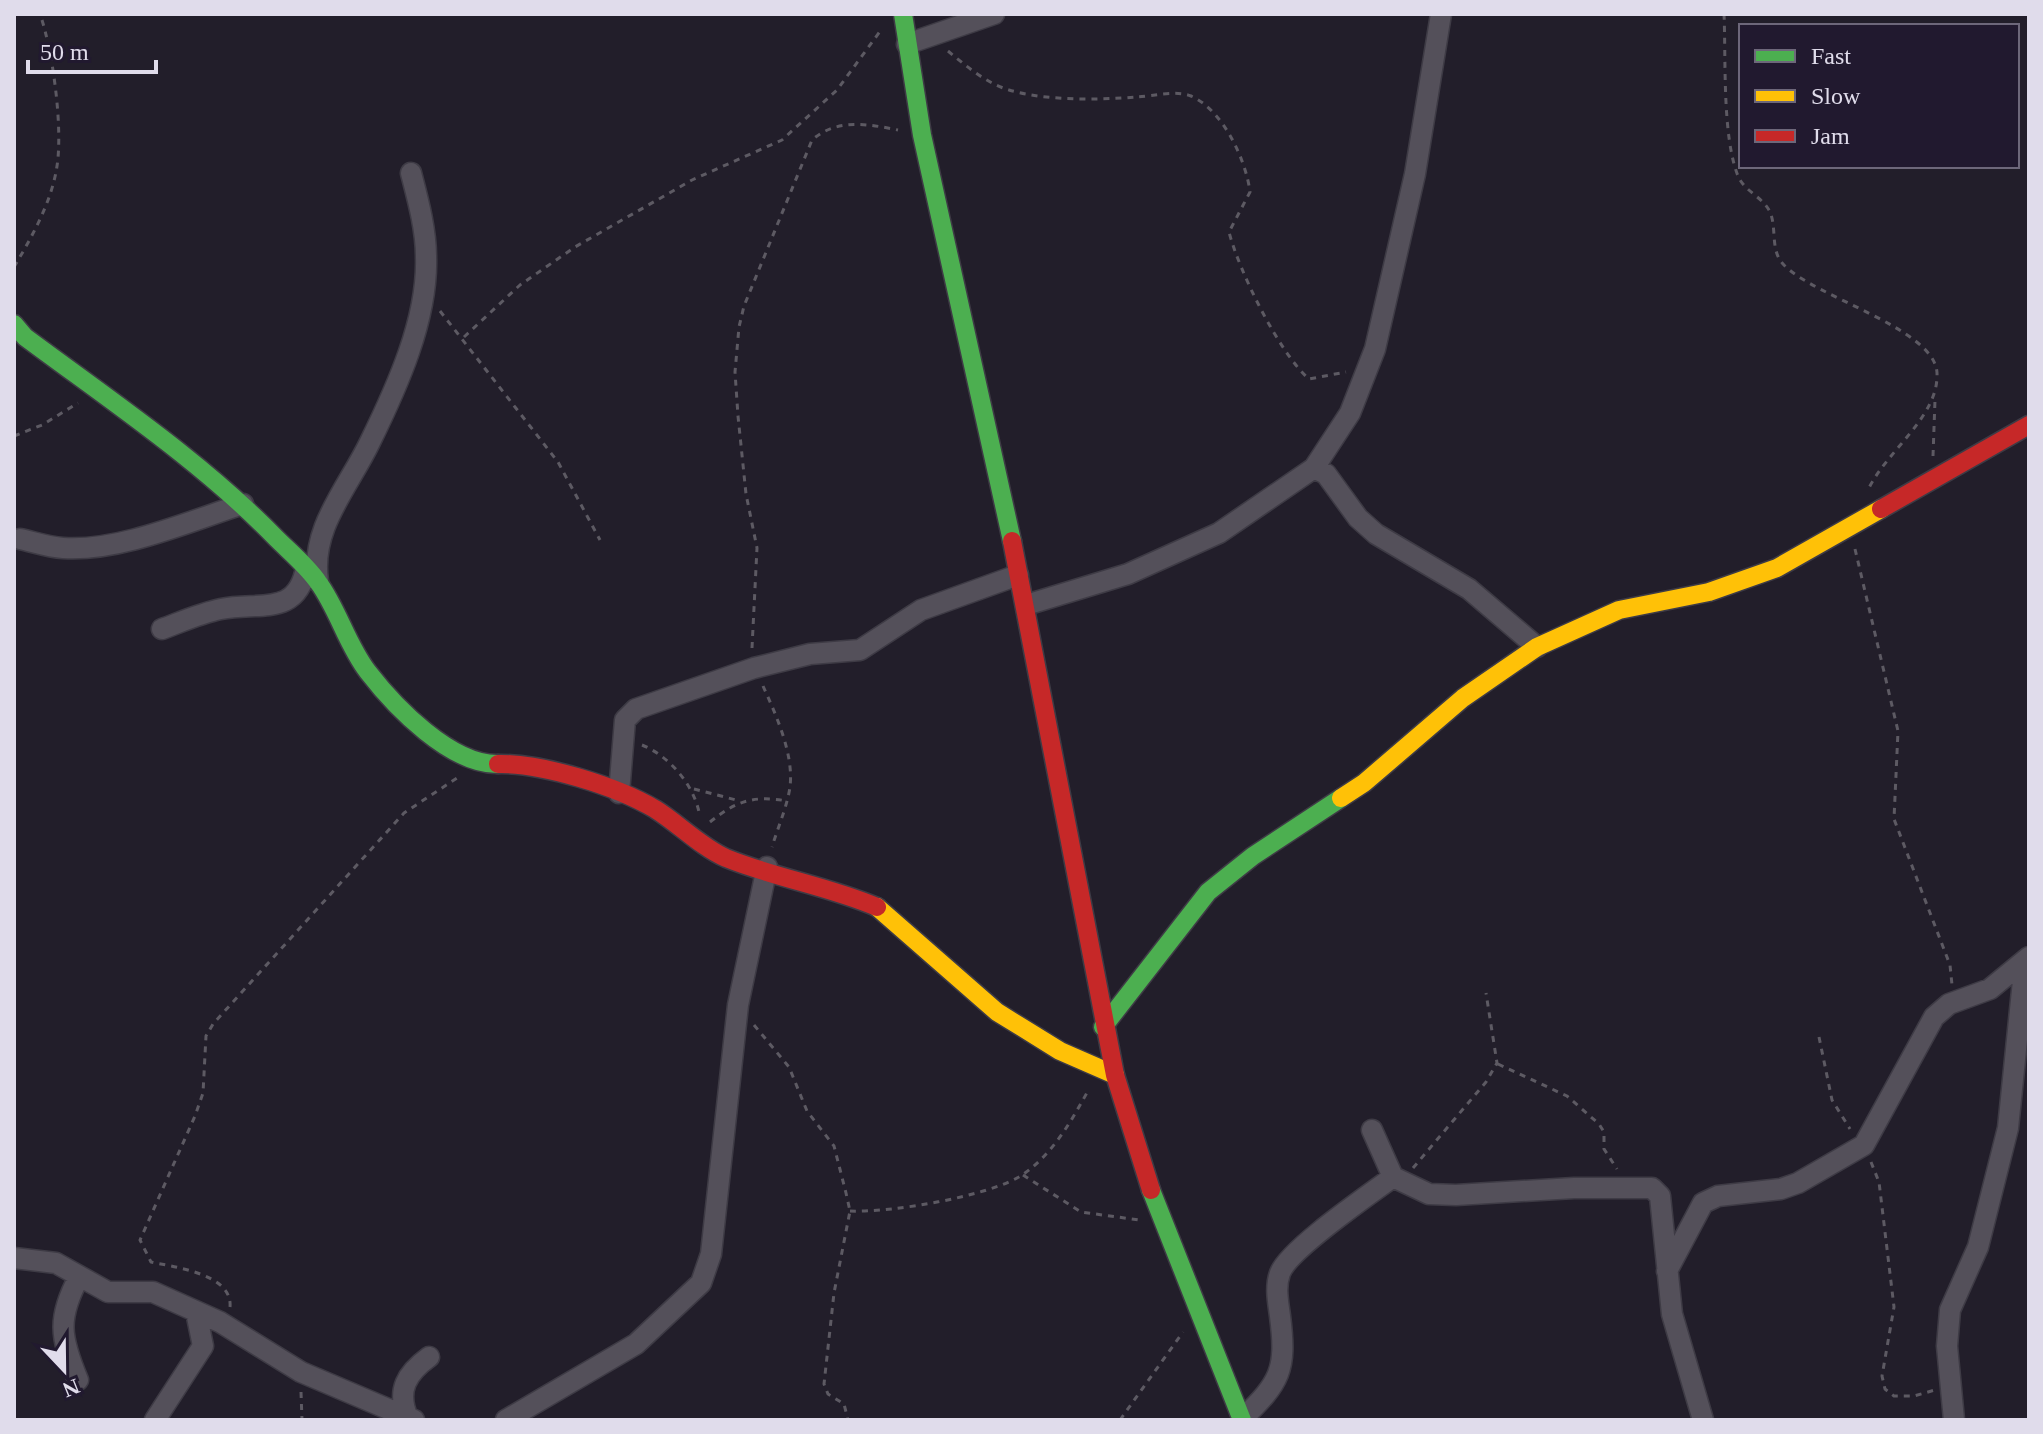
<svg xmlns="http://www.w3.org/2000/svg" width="2043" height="1434" font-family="'Times New Roman',serif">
  <rect width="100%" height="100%" fill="#221e2a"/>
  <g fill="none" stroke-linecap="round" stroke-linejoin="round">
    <defs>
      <path id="street" d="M907,44L994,14
        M1314,468L1326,474L1358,518L1376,534L1469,589L1537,647
        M20,539C34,542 48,547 63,548C119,552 190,521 243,504
        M318,581C310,528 348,488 370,442C397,387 428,319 426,257C426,229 418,200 411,173
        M1026,605L1128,574L1219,533L1314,468L1350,413L1375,349L1415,174L1441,14
        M162,629C181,622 201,613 221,609C257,601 297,618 306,568
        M619,793L625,720L636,709L754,668L810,654L860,650L921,610L1018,575
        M1372,1130L1393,1177L1429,1194L1456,1195L1574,1188H1652L1660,1196L1672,1314L1703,1420
        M14,1258L56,1263L108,1292H153L220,1322L301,1372L414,1420
        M1667,1271L1703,1203L1718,1196L1781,1189L1798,1183L1864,1145L1934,1017L1949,1004L1990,989L2029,957
        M78,1380C60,1337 57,1318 79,1277
        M408,1418C396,1390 407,1373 429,1357
        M1242,1419C1280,1382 1287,1371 1280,1316C1278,1301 1275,1287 1280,1273C1289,1249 1369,1195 1393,1177
        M155,1420L203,1346L196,1312
        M506,1420L636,1344L701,1283L711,1254L738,1005L767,867
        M1954,1420L1947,1346L1950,1310L1978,1247L2008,1128L2025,961"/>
      <path id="fast" d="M903,14L922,135L1012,541
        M14,324L25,337C111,401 201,461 276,538C290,552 307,566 318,582C338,609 347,645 368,672C395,707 451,765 498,764
        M1103,1027L1208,892L1253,856L1341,798
        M1151,1190L1242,1420"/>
      <path id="slow" d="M1341,798L1364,783L1463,698L1537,647L1619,610L1709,592L1777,568L1881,509
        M877,907L997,1012L1060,1051L1115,1075"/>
      <path id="jam" d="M1881,509L2029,425
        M1012,541L1115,1075L1151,1190
        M498,764C542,763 616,786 655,809C679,824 701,847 726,858C775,878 828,886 877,907"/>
    </defs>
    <use href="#street" stroke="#3e3b45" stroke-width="23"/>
    <use href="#fast" stroke="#3e3b45" stroke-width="21"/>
    <use href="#slow" stroke="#3e3b45" stroke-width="21"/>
    <use href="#jam" stroke="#3e3b45" stroke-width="21"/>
    <path stroke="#5d5a63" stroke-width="3" stroke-dasharray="6 6" stroke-linecap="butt" d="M1724,14C1726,59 1722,136 1738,176C1745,192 1763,197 1770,212C1777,228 1770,250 1783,264C1813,297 1935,328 1937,373C1939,417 1886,451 1868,490
      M948,51C966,66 986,83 1009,90C1047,101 1097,100 1137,97C1153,96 1177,90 1191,96C1223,110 1246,160 1250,192L1229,232C1239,271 1279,353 1309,379L1346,372
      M14,267C32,237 52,201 57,166C63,128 53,51 40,14
      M440,311L558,462L600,540
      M464,337L520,285L575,247L692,180L782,140L837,90L881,30
      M14,436L42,425L78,403
      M1933,456L1935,400
      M1855,549L1898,731L1894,819L1950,965L1952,985
      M752,648L757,548L746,494L738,416L735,372L739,327L744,306L812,140C837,118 868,124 898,130
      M763,686C776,715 794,754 790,787C787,807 778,827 772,847
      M642,745C669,756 693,784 699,812
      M694,789L740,801
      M710,822C736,801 754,795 787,801
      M754,1025L789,1067L807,1111L834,1146L846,1193L850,1211L834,1293L824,1384L828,1394L844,1404L848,1420
      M1819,1037L1832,1100L1850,1129
      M1498,1064L1567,1096L1599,1124L1604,1132V1149L1617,1169
      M1871,1162L1879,1182L1894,1307L1882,1376L1885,1389L1894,1396H1914L1935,1390
      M1413,1168L1486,1082L1497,1063L1486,993
      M1023,1175L1081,1212L1139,1220
      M850,1211C889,1213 994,1196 1025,1173C1054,1152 1072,1120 1089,1089
      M230,1307C233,1274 174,1267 151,1262L140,1240L195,1116L203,1093L206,1036L213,1024L404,813L457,778
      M301,1392L302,1420
      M1120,1420L1183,1332"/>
    <use href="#street" stroke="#54505a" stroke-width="20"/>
    <use href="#fast" stroke="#4caf50" stroke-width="18"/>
    <use href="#slow" stroke="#ffc107" stroke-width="18"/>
    <use href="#jam" stroke="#c62828" stroke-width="18"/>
  </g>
  <rect width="2043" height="1434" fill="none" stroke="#e0dceb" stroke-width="32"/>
  <rect x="1739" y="24" width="280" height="144" fill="#21192f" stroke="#6d677a" stroke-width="2"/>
  <rect x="1755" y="50" width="40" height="12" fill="#4caf50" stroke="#6d677a" stroke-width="2"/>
  <text x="1811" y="64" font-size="24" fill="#e0dceb">Fast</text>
  <rect x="1755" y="90" width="40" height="12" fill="#ffc107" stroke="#6d677a" stroke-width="2"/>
  <text x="1811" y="104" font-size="24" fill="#e0dceb">Slow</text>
  <rect x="1755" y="130" width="40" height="12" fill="#c62828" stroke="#6d677a" stroke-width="2"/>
  <text x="1811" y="144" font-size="24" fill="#e0dceb">Jam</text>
  <g transform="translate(64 1370) rotate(158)" stroke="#21192f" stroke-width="6" paint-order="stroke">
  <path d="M0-6L14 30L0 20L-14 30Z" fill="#e0dceb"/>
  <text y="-12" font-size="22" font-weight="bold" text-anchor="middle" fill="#e0dceb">N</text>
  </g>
  <path d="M28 60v12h128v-12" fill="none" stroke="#e0dceb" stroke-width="4"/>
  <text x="40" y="60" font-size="24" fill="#e0dceb" stroke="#21192f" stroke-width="6" paint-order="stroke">50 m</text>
</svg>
